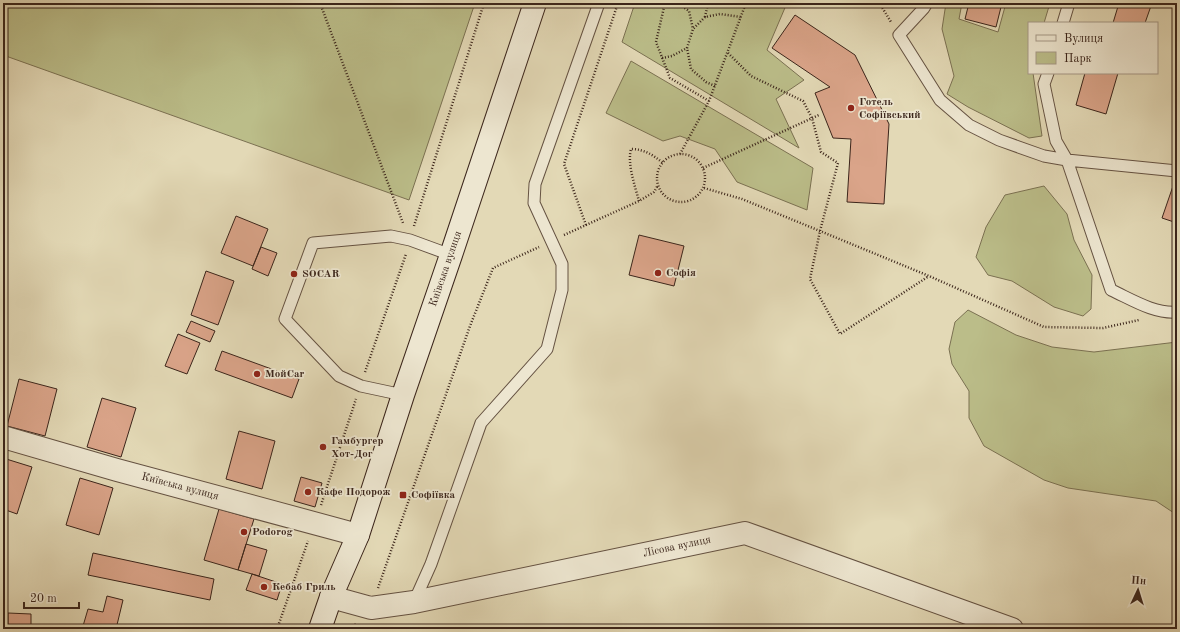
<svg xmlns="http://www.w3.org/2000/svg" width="1180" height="632" font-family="'Old Standard TT',serif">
  <rect width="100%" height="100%" fill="#e3d9b6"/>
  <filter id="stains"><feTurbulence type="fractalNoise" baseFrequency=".005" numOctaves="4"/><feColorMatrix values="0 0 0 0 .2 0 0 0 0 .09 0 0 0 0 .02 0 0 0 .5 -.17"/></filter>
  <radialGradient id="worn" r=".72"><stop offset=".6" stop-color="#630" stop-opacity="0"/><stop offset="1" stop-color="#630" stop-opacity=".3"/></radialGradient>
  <path fill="#bbbd89" stroke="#7b7152" d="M3,3H475L409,200L3,55Z
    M635,3H787L767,50L804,80L776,99L799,148L622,42Z
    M946,3H962L959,19L998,32L1006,3H1050L1044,23H1029V73H1033L1042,136L1029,138L968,107L947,94L954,76L942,29Z
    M631,61L813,168L807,210L737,182L715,149L680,136L663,141L606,113Z
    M1044,186L1067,214L1074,240L1092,275L1091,309L1083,316L1054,307L1012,281L988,275L976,257L986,227L1005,195Z
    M968,310L1016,335L1052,347L1094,352L1177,342V515L1156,501L1068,488L1044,480L984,446L969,418V391L952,364L949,349L955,322Z"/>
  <path fill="#daa489" stroke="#3b251b" d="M969,3H1002L996,27L965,19Z
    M1119,3H1152L1145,23H1113Z
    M795,15L855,55L889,124L884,204L847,202L851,139L833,138L815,93L830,87L772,48Z
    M1085,73H1118L1106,114L1076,105Z
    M1173,186L1177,187V223L1162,218Z
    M236,216L268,229L253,266L221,253Z
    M639,235L684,246L674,286L629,275Z
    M261,247L277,253L268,276L252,269Z
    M206,271L234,281L218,325L191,315Z
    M191,321L215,331L210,342L186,332Z
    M178,334L200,343L187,374L165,366Z
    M222,351L299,379L292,398L215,370Z
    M19,379L57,389L45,436L7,426Z
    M102,398L136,408L121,457L87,447Z
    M239,431L275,441L262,489L226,479Z
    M3,458L32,467L17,514L3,509Z
    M301,477L322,483L315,507L294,501Z
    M80,478L113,488L99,535L66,525Z
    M219,509L254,519L238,570L204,560Z
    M246,544L267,550L259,576L238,570Z
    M93,553L214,579L210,600L88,575Z
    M252,574L282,584L277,600L246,590Z
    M107,596L123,600L116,629H94L83,626L88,609L103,612Z
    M8,613L31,614V629H8Z"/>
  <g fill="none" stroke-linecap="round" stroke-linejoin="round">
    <defs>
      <path id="lane" d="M927,3L924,8L899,35L940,100L969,125L999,140L1044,156L1067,160L1177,171
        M1063,23L1069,3
        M1048,73L1044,84L1056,141L1067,160L1111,290C1131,299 1154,314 1177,312
        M403,395L361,386L339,376L285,319L313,243L391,236L410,240L451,255
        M414,602L431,564L481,423L547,349L562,290V264L534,203L535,184L599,3"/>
      <path id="street" d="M3,437L117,470L358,535
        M331,597L371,608L414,602L745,533L1012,629"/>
      <path id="secondary" d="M320,629L331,597L358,535L403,395L451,255L535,3"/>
    </defs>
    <use href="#lane" stroke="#655242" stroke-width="13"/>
    <use href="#street" stroke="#655242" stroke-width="24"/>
    <use href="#secondary" stroke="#3b251b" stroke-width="24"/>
    <path stroke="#3b251b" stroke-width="2.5" stroke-dasharray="1 2" stroke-linecap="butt" d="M320,3L403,223
      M665,3L656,42L670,78L709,101
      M677,3L689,11L693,29
      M879,3L880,4L891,22
      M705,17L708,3
      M728,53L751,76L803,101L812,118L821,152L838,163L820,231L810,279L840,334L929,276
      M662,58L672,56L687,48
      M715,86L706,82L691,69L687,48L693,29L705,17L720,14L741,17
      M680,154L709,101L746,3
      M657 178a24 24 0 1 1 48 0a24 24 0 1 1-48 0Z
      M703,168L819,115
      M704,188L742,199L820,231L929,276L1044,327L1103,328L1139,320
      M639,201C635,186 627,164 631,149C644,149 653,155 663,163
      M586,225L564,164L618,3
      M414,226L484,3
      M564,235L639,201L654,192L658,185
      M365,372L406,254
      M321,505L356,399
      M378,588L470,326L493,268L539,247
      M277,629L308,541
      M351,629L356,624"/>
    <use href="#lane" stroke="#ede6d0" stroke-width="11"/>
    <use href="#street" stroke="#ede6d0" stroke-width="22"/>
    <use href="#secondary" stroke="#ede6d0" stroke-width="22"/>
  </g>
  <g fill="#8f2418" stroke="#ede6d0" stroke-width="1.5">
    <circle cx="851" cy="108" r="4"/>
    <circle cx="658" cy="273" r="4"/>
    <circle cx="294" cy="274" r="4"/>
    <circle cx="257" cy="374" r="4"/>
    <circle cx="323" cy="447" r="4"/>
    <circle cx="308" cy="492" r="4"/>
    <rect x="399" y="491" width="8" height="8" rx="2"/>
    <circle cx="244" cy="532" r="4"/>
    <circle cx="264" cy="587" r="4"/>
  </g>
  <g text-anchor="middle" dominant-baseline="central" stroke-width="3.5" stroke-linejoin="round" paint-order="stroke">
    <g font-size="11" font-weight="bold" fill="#3b251b" stroke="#ede6d0" text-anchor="start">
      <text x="859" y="102">Готель<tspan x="859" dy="13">Софіївський</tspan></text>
      <text x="666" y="273">Софія</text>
      <text x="302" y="274">SOCAR</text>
      <text x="265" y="374">МойCar</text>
      <text x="331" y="441">Гамбургер<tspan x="331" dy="13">Хот-Дог</tspan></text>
      <text x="316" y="492">Кафе Подорож</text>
      <text x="411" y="495">Софіївка</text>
      <text x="252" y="532">Podorog</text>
      <text x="272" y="587">Кебаб Гриль</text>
    </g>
    <g font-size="11" fill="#3b251b" stroke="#ede6d0">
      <text transform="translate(446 269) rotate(-71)">Київська вулиця</text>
      <text transform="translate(180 487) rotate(15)">Київська вулиця</text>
      <text transform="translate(677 547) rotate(-12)">Лісова вулиця</text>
    </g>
  </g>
  <rect width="1180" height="632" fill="none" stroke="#e3d9b6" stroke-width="16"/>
  <rect x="4" y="4" width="1172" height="624" fill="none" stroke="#3b251b" stroke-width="2"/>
  <rect x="8" y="8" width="1164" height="616" fill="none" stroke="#3b251b"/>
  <rect x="1028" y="22" width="130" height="52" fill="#ede6d0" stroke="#a69988"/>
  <rect x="1036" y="35" width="20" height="6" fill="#ede6d0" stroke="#a69988"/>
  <text x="1064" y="42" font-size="12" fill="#3b251b">Вулиця</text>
  <rect x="1036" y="52" width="20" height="12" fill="#bbbd89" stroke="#a69988"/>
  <text x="1064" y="62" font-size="12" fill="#3b251b">Парк</text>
  <g transform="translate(1138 590) rotate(4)" stroke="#ede6d0" stroke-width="3" paint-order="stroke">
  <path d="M0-3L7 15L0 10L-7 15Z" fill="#3b251b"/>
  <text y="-6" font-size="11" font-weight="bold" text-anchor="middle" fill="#3b251b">Пн</text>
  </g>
  <path d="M24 602v6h55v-6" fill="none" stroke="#3b251b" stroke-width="2"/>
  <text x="30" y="602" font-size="12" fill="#3b251b" stroke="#ede6d0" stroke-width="3" paint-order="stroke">20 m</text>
  <rect width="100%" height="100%" filter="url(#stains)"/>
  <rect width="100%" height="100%" fill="url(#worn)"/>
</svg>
